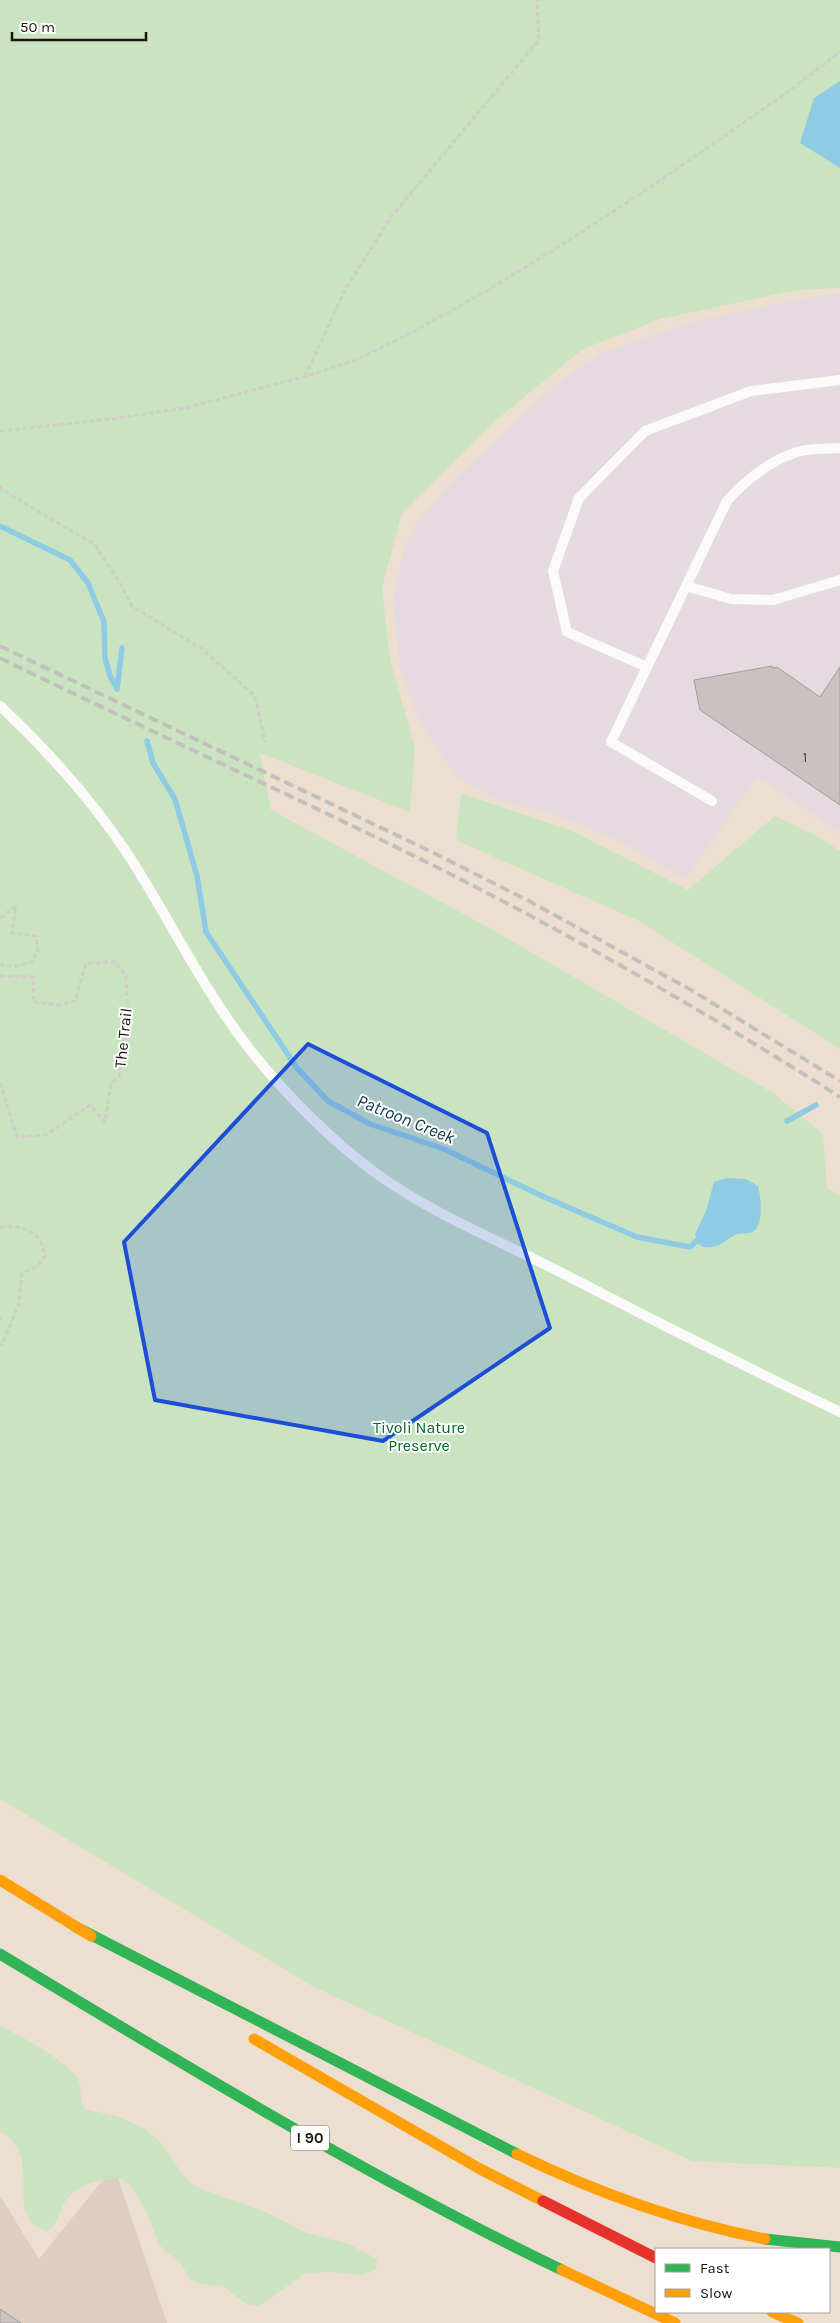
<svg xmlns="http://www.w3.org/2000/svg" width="840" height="2323" font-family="Karla,sans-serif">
  <rect width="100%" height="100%" fill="#ecdfd0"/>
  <path fill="#dfcec0" d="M114,2166L167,2323H0V2196L39,2259Z"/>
  <path fill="#e4dadf" d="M840,293V833L757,777L686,879L616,839L550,813L496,800L456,776L420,723L400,667L393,601L404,548L416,525L449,485L518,419L555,385L599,354L696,321L794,300Z"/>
  <path fill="#cae4c1" d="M0,0H840V288L797,290L660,319L583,349L495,421L402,513L382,588L390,660L415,748L410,812L260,753L271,810L493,930L773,1093L823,1134L827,1188L840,1196V2168L692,2161L314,1987L0,1799Z
    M461,793L574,832L688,890L775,816L817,836L840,851V1049L639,921L456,840Z
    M0,2026C21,2036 66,2060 78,2079C83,2088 78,2100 85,2109L120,2117L145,2129L158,2140L187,2180L196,2187L268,2213L307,2233L349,2244L377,2259L376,2270L362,2275L332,2272L306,2273L259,2306L248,2305L222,2286L200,2284L191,2280L181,2264L159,2245L147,2212L130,2185L121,2179C99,2178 74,2185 63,2205C59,2214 56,2228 46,2231C0,2216 47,2157 0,2131Z"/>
  <path fill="#90cbe4" d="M840,81V168L800,143L814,98Z
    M727,1178L746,1179L758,1186C761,1196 764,1224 754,1231C748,1235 741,1232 735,1235C723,1242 718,1249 703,1247L698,1244L695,1234L706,1211L714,1182Z"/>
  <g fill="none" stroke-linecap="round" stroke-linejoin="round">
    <path stroke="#90cbe4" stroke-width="5.5" d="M0,526L70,560L88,583L104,622L105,658L110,676L117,689
      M117,689L122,648
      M147,741L153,763L175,799L197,876L206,932L297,1068L328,1101L370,1124L444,1149L542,1196L637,1237L690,1247L702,1236
      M787,1121L816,1105"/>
  </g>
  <path fill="#c8c2c1" stroke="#a39d9b" d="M772,666L773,668L777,667L820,697L840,667V805L700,710L694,680Z
    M0,2309L21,2323H0Z"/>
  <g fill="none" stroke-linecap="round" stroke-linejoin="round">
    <path stroke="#d1cdc8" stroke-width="3" stroke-dasharray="5 2.5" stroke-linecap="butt" d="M305,376L345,290L391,217L539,40L537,0
      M0,431L111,419L186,408L310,375L356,360L407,335L488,290L566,242L643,192L785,94L840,52
      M0,486L2,490L94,544L118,580L132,606L202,649L255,696L265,742
      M0,918L16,906L12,933L36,936L38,950L32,962L12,967L0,964
      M0,976L34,977L33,1002L59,1005L75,1001L86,964L114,961L126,976L128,1020L119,1076L111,1084L105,1122L90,1105L46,1135L17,1137L0,1082
      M0,1227C24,1225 41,1230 45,1256L38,1266L22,1273L19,1304L2,1345L0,1344
      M0,1315V1322"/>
    <path stroke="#fcfaf8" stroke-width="10" d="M686,586L731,599L773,600L840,580
      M647,667L567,632L553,571L579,498L645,431L751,391L840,380
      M0,706C48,751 93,801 129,856C171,921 204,992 252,1052C285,1094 334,1143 377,1174C434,1215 500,1241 562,1273C654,1321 746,1367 840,1412
      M712,801L611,742L727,501C746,480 769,461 797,452C810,448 826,449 840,448"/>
    <path stroke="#30b455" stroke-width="11" d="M76,1927L517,2154
      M0,1954C184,2065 368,2177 562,2270
      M765,2239L840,2247"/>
    <path stroke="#ff9f0a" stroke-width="11" d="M0,1880L91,1936
      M254,2039L480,2169L543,2201
      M517,2154C597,2193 679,2222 765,2239
      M562,2270L675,2323
      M772,2312L798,2323"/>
    <path stroke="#e5322d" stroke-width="11" d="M543,2201L656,2258"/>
    <path stroke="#c2c0bc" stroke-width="4" stroke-dasharray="10 5" stroke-linecap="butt" d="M0,646L436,854L529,901L691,990L840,1081
      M0,658C133,723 267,784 400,849C551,923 698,1007 840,1097"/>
  </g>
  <path fill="#1d4ed8" fill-opacity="0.2" stroke="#1d4ed8" stroke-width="4" stroke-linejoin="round" d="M308,1044L487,1133L550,1328L383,1441L155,1400L124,1242Z"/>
  <g text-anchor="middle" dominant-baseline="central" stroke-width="4" stroke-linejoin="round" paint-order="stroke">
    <g font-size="14" fill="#474038">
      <text x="805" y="757">1</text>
    </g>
    <rect fill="#fff" stroke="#605a54" stroke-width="1" x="291" y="2125.5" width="38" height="25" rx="4"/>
    <g font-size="15" font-weight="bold" fill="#1c140b">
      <text x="310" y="2138">I 90</text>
    </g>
    <g font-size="16" fill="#1c140b" stroke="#fff">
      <text transform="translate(123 1038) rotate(-84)">The Trail</text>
    </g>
    <g font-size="16" fill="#016a24" stroke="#fff">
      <text x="419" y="1427">Tivoli Nature<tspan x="419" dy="18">Preserve</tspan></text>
    </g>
    <g font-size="18" font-style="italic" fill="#0c3647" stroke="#fff">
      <text transform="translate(406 1119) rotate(22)">Patroon Creek</text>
    </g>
  </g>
  <rect x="655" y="2248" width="175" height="65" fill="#ffffff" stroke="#a4a19d"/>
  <rect x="665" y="2264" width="25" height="8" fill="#30b455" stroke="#a4a19d"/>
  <text x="700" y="2273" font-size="15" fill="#1c140b">Fast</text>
  <rect x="665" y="2289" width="25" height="8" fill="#ff9f0a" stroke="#a4a19d"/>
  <text x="700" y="2298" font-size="15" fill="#1c140b">Slow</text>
  <path d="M12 32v8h134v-8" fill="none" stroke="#1c140b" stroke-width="2.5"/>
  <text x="20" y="32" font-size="15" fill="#1c140b" stroke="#ffffff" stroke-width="4" paint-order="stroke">50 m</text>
</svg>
